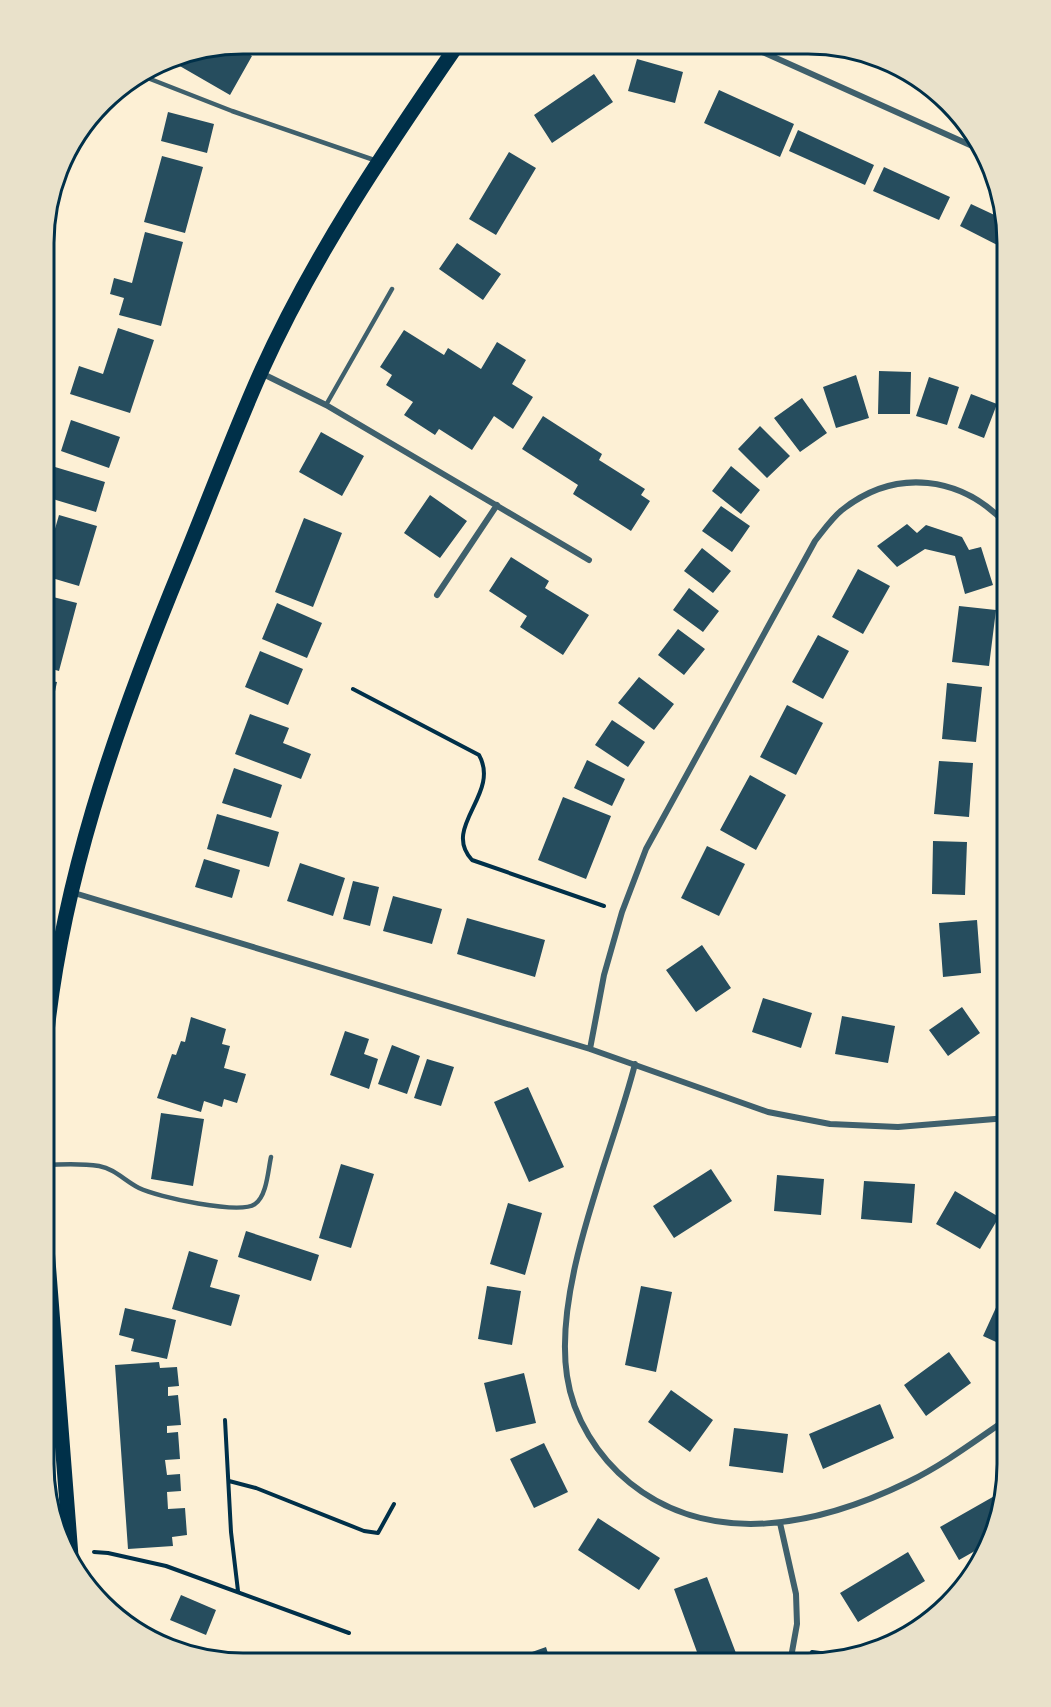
<svg xmlns="http://www.w3.org/2000/svg" width="1051" height="1707" font-family="Roboto,sans-serif">
  <rect width="100%" height="100%" fill="#fdf0d5"/>
  <path fill="#264d5e" d="M234,45L252,56L230,95L178,65L183,55Z
    M637,59L683,72L675,103L628,91Z
    M594,74L613,102L552,143L534,115Z
    M719,90L794,124L780,157L704,123Z
    M168,112L214,124L207,153L161,141Z
    M798,130L874,165L865,185L789,151Z
    M509,152L536,168L496,235L469,219Z
    M162,156L203,167L185,233L144,222Z
    M884,167L950,197L939,220L873,191Z
    M971,204L1003,219L1007,250L960,226Z
    M145,232L183,242L161,326L119,315L124,298L110,294L114,278L132,283Z
    M457,243L501,274L483,300L439,269Z
    M118,328L154,340L130,413L70,394L79,366L103,374Z
    M404,330L444,355L448,348L481,369L497,342L526,360L512,384L533,397L513,429L494,416L472,450L439,429L435,435L404,415L413,402L386,385L392,375L380,367Z
    M879,371L911,372L910,414H878Z
    M856,375L869,418L836,428L823,387Z
    M929,377L959,387L947,425L916,416Z
    M971,394L997,404L984,438L958,428Z
    M802,398L827,433L800,452L774,418Z
    M1007,414V447L996,442Z
    M543,416L602,454L599,460L645,489L641,495L650,501L631,531L573,494L578,485L522,449Z
    M71,420L120,437L109,468L61,451Z
    M760,426L790,456L767,478L738,449Z
    M321,432L364,456L342,496L299,472Z
    M731,466L760,490L741,514L712,491Z
    M55,467L105,482L96,512L46,497Z
    M430,495L467,521L440,558L404,533Z
    M721,506L750,526L732,552L702,531Z
    M59,515L97,526L79,586L45,576V563Z
    M304,518L342,533L313,607L275,592Z
    M907,524L917,533L926,525L962,537L969,550L981,547L993,585L965,594L955,556L925,549L897,567L877,546Z
    M702,548L731,571L713,593L684,571Z
    M511,557L549,581L545,588L589,615L563,655L520,627L527,616L489,591Z
    M858,569L890,586L863,634L832,617Z
    M689,588L719,611L703,632L673,610Z
    M45,595L77,603L59,671L45,667Z
    M277,603L322,623L307,658L262,639Z
    M959,606L996,610L989,666L952,662Z
    M678,629L705,649L684,675L658,655Z
    M818,635L849,651L823,699L792,682Z
    M260,651L303,669L288,705L245,687Z
    M639,677L674,704L654,730L618,703Z
    M45,680L57,682L50,715L45,714Z
    M947,683L982,687L976,742L942,739Z
    M787,705L823,723L796,775L760,757Z
    M250,714L289,728L283,743L311,754L301,779L235,754Z
    M612,720L645,742L628,767L595,745Z
    M587,760L625,779L612,806L574,788Z
    M939,761L973,763L969,817L934,814Z
    M234,768L282,785L271,818L222,803Z
    M750,775L786,795L756,850L720,830Z
    M563,797L611,816L586,879L538,860Z
    M217,814L279,832L269,867L207,849Z
    M933,841L967,842L965,895L932,894Z
    M707,846L745,864L719,916L681,898Z
    M204,859L240,870L232,898L195,887Z
    M300,863L345,878L333,916L287,901Z
    M353,881L379,887L370,926L343,919Z
    M393,896L442,909L432,944L383,931Z
    M467,918L545,940L535,977L457,954Z
    M977,920L981,973L943,977L939,923Z
    M702,945L731,988L696,1012L666,970Z
    M763,998L812,1013L801,1048L752,1032Z
    M962,1007L980,1033L948,1056L929,1030Z
    M842,1016L895,1026L888,1063L835,1054Z
    M191,1017L226,1029L222,1044L230,1046L224,1068L246,1074L237,1103L224,1099L222,1107L204,1101L201,1112L157,1098L172,1054L176,1055L181,1041L185,1042Z
    M345,1031L369,1039L364,1054L378,1059L369,1089L330,1075Z
    M392,1045L420,1056L407,1094L378,1084Z
    M427,1059L454,1067L441,1106L414,1098Z
    M528,1087L564,1167L529,1182L494,1102Z
    M161,1113L204,1119L193,1186L151,1179Z
    M341,1164L374,1174L351,1248L319,1238Z
    M711,1169L732,1201L674,1238L653,1206Z
    M777,1175L824,1179L821,1215L774,1211Z
    M864,1181L915,1184L912,1223L861,1219Z
    M955,1191L999,1217L980,1249L936,1224Z
    M508,1203L542,1213L525,1275L490,1264Z
    M246,1231L319,1255L311,1281L238,1257Z
    M189,1251L218,1260L210,1287L240,1295L231,1326L172,1309Z
    M487,1286L521,1291L512,1345L478,1339Z
    M641,1286L672,1292L656,1372L625,1365Z
    M1004,1290L1007,1291V1347L983,1336Z
    M125,1308L176,1320L167,1359L131,1351L134,1339L119,1335Z
    M949,1352L971,1383L926,1416L904,1385Z
    M159,1362L160,1368L177,1367L179,1386L168,1387V1396L178,1395L181,1425L167,1426V1433L178,1432L180,1459L165,1460L167,1475L180,1474L181,1491L167,1492L168,1509L185,1508L187,1535L172,1537L173,1546L128,1549L115,1365Z
    M524,1373L536,1423L496,1432L484,1383Z
    M671,1390L713,1420L690,1452L648,1422Z
    M880,1404L894,1438L823,1469L809,1434Z
    M734,1428L788,1434L783,1473L729,1466Z
    M544,1443L568,1492L534,1508L510,1459Z
    M1005,1490L997,1529L989,1543L959,1560L940,1527Z
    M598,1518L660,1558L639,1590L578,1550Z
    M908,1552L925,1581L858,1622L840,1593Z
    M707,1577L739,1661L732,1663H701L674,1589Z
    M181,1595L216,1610L206,1635L170,1620Z
    M546,1647L551,1663H520L518,1657Z"/>
  <g fill="none" stroke-linecap="round" stroke-linejoin="round">
    <path stroke="#003049" stroke-width="4" d="M353,689L479,755C501,794 441,827 472,860L604,906
      M225,1420L231,1532L238,1591
      M229,1481L256,1488L364,1531L378,1533L394,1504
      M94,1552L108,1553L166,1566L349,1633
      M812,1652L844,1656"/>
    <path stroke="#3f606c" stroke-width="4.5" d="M140,75L232,111L377,161
      M326,405L392,289
      M44,1165C62,1164 81,1163 99,1166C115,1169 125,1181 139,1188C157,1197 240,1215 255,1204C267,1196 268,1170 271,1157"/>
    <path stroke="#3f606c" stroke-width="6" d="M747,45L979,149
      M261,373L326,405L589,560
      M437,595L497,505
      M71,892L590,1049L768,1112L830,1124L898,1127L1007,1118
      M590,1049L604,975L622,912L646,849L815,541C823,531 832,518 842,510C896,467 962,476 1007,525
      M635,1064C612,1155 553,1284 567,1376C573,1418 598,1457 630,1483C712,1549 820,1525 908,1482C943,1465 975,1441 1007,1419
      M44,1396L57,1395
      M780,1523L796,1594L797,1624L790,1663"/>
    <path stroke="#003049" stroke-width="15" d="M44,1064C57,891 116,725 182,565C208,502 232,437 260,374C313,256 385,150 458,44
      M44,1209L71,1556"/>
  </g>
  <path d="M0 0H1051V1707H0ZM243 54H808A189 189 0 0 1 997 243V1464A189 189 0 0 1 808 1653H243A189 189 0 0 1 54 1464V243A189 189 0 0 1 243 54Z" fill="#e9e1ca" fill-rule="evenodd"/>
  <path fill="none" stroke="#003049" stroke-width="3" d="M243 54H808A189 189 0 0 1 997 243V1464A189 189 0 0 1 808 1653H243A189 189 0 0 1 54 1464V243A189 189 0 0 1 243 54Z"/>
</svg>
